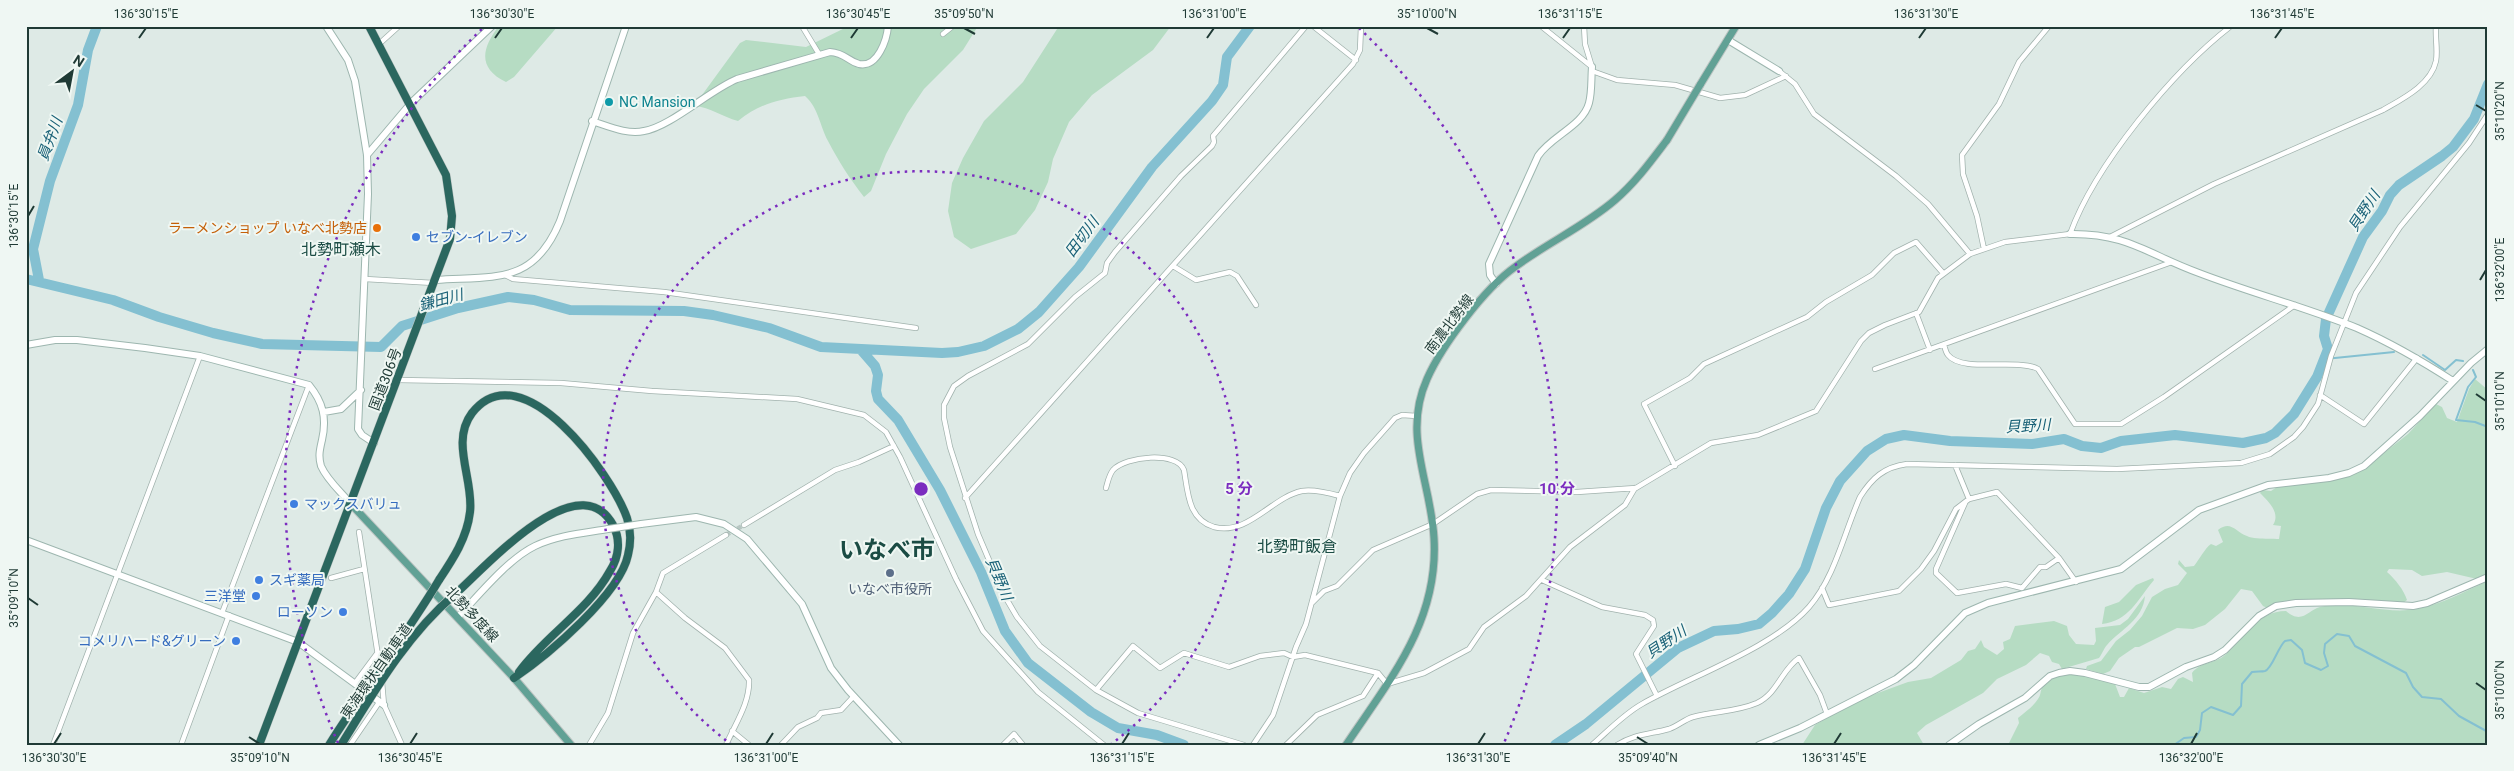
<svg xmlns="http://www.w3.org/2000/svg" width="2514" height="771" font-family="Roboto,'Noto Sans JP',sans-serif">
  <rect width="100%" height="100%" fill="#deeae6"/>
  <path fill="#b6dcc3" d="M499,26H558L514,77L506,82C478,68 481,49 499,26Z
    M849,26H978L963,50L924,89L907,114L886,154L871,191L864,197C850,179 839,162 828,141C820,126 818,107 805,96C779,99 759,104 738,121C722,117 711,107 694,106L740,43L746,40L806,47Z
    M1059,26H1171L1153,50L1092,95L1069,122L1053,159L1048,182L1035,210L1016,234L971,249L954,237L948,211L952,183L963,158L984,121L1023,82Z
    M2475,379L2488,390V574L2477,579L2447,572L2422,576L2412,570L2389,569L2387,572C2395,579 2404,590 2407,600L2403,603L2350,599L2267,608L2263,606L2252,591L2241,589L2225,609L2205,625L2193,629L2177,628L2139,647H2135L2119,658L2110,671L2103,674L2086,669L2087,666L2101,661L2116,641L2130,630L2142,616L2152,597L2165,589L2178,585L2187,573L2178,564L2179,560L2185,567L2194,566C2199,560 2205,548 2211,544L2216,546L2223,542L2218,530C2231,520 2235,532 2247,536C2255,540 2270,538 2279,539L2281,526L2273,525C2281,513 2268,501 2260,493L2262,490L2271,491L2277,487L2365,468L2408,434L2436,404L2442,407L2447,418L2457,422L2469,389Z
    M2153,578L2154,580C2137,600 2129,621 2102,624L2105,607L2119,602L2136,585Z
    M2488,581V745H2008L2019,723L2018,718C2025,712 2033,707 2038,699C2041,695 2040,692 2042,688C2059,663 2093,677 2115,684L2120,697H2124L2129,688L2144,693L2162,687L2171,689L2178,679L2183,677L2193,682L2192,673C2200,662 2215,664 2225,655C2245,638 2257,611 2286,611C2302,625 2308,610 2320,607C2352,600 2385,615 2416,609C2441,605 2465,591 2488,581Z
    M2145,596C2143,620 2121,629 2107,645C2104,648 2102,654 2099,658L2062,669L2059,664L2052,662L2049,656L2040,653L2026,665L1997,679L1983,693L1926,725L1917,733L1924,745H1802L1815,725L1856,701L1908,682L1931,678L1961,660L1968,651L1975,649L1981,640L1984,647L1997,655L2004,649L2003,642L2010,639L2015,626L2054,621L2067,626L2069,635L2076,644L2094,645L2096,641L2095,628L2120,625L2128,619Z"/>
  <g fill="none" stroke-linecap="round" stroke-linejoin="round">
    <path stroke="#84c0d1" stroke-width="2" d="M2423,355L2445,370L2456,360L2463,361
      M2325,359L2394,352
      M2473,370L2476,377L2468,387L2456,420L2475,422L2488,427
      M2174,745L2184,738L2196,737L2200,730L2202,713L2211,707L2233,715L2241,706L2242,684L2252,672C2257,671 2261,672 2265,671C2272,669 2278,647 2285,641L2291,640L2302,650L2305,663L2321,670L2328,666L2324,653L2325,644L2337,634L2349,636L2355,646L2406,673L2413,687L2422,697L2441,699L2459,716L2488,732"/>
    <path stroke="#84c0d1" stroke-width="10" d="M26,279L113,300L159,317L213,333L262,344L381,347L402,326L458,308L508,297L534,300L570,310L684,311L713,315L769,328L821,347L942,353L958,352L984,346L1018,329L1039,312L1079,267L1152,167L1212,101L1223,85L1227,57L1250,26
      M39,280L33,249L50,181L78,105L88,50L97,26
      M862,351L875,366L878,375L876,391L878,399L898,420L940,490L981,572L1005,631L1028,663L1091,712L1118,728L1157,735L1184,745
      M1555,745L1586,724L1678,648L1714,631L1738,629L1759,624L1772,613L1789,594L1805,569L1826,508L1840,481L1867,451L1886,439L1904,435L1950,441L2032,444L2064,439L2082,446L2101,448L2121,441L2175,435L2243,443L2266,438L2275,433L2294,414L2317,377L2328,349L2324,336L2326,319L2363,237L2382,211L2390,195L2399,185L2442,156L2453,147L2474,119L2488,84"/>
    <path stroke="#b8c7c3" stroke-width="4.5" stroke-dasharray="4.5 2" stroke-linecap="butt" d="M726,535L744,525"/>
    <defs>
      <path id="street" d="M802,26L819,54
        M1313,26L1356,60
        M1541,26L1592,67
        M1584,26L1585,44L1592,67
        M943,34L953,26
        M379,44L399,26
        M1592,71L1617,80L1675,85L1720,98L1745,95L1786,76
        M1779,71L1795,84L1814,114L1896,176L1928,204L1970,254
        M2110,237L2214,184L2383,110C2402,99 2431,85 2436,61C2438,50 2435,38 2436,26
        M1984,249L1977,216L1963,174L1962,155L1999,104L2019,62L2049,26
        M1173,266L1196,280L1230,272L1237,276L1256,305
        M505,275L513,279L664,292L916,328
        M365,279L434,283
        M1916,313L1930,350
        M1944,345C1945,348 1946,353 1948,355C1962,373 2019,358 2038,369L2075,424H2121L2164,397L2295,305
        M1875,369L2172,262
        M398,380L561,383L652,391L797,399L864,415L886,432L900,457L956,579L983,631L1038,692L1104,745
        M2320,395L2364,424L2417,358
        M1955,465L1969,499
        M1675,466L1644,404L1690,378L1704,364L1807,317L1826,302L1872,275L1894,253L1916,242L1943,273
        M1106,488C1108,481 1109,475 1113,470C1126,456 1177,451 1184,470C1188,493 1188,519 1214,527C1248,536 1272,497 1302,491C1314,489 1329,493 1340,496
        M965,498L1353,64L1360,50L1361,26
        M1965,503L1936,569V573L1957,593L2006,584L2022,588L2040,567H2046L2059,558
        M744,525L835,470L859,462L894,446
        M359,532L380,669
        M331,578L364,569
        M1542,580L1602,607L1645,615L1653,620L1654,626L1636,654L1657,696
        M1822,588L1829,605L1899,591L1921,569L1934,551L1956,509L1969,499L1997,492L2059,558L2076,582
        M656,592L685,618L725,648L749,680C750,703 735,724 726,745
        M1312,603L1324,591L1337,586L1373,550L1433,524L1477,494L1491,490L1577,492L1636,488L1711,443L1758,435L1816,411L1861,341L1869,333L1885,325L1919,312L1938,278L1970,254L2005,242L2070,234C2095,165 2173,71 2231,26
        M222,613L309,385
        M382,682L384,705L402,745
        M355,683L378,652
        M1096,690L1133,646L1160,668L1184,653L1229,667L1260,656L1284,653L1293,657L1305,655L1378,673L1387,684L1424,673L1469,649L1484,627L1526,596L1570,547L1625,505L1635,488
        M732,731L749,745
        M53,745L200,356
        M181,745L229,615
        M350,745L380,701
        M589,745L608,713L633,633L656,592L663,573L726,535
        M781,745L798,727L817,718L821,713L841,710L854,696
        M1003,745L1014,734L1023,745
        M1244,745L1138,713L1096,690L1040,646L1017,617L1003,593L978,534L950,447L944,418V405L954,386L968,376L1028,344L1075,297L1105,273L1107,263L1115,252L1181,176L1212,146L1214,142L1213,136L1306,26
        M1253,745L1273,715L1296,647L1306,624L1340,496L1350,473L1364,453L1395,418L1402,415L1417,416
        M1286,745L1317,715L1363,696L1378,673
        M1592,745C1608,731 1624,714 1642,704C1691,676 1773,648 1809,607C1835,577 1844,533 1860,497C1872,478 1884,467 1907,464L2117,469L2241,463L2270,454L2294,437L2303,427L2318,404L2331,356L2356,293L2400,227L2469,143L2488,114
        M1617,745C1634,734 1651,734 1669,729C1678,726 1685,719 1693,717C1715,711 1736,712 1757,703C1778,693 1782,669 1799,658L1820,695L1827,714"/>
      <path id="secondary" d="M326,26L348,60L355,81L367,155L368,194L358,429L362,435L374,443
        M1728,40L1779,71
        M592,121C608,126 627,135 644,131C670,127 710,90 737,79L830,52C845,53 848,61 859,64C878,68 887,39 888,26
        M367,155L411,103L492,26
        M2070,234C2127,233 2149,255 2199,273C2251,293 2305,307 2357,328C2391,343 2422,361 2453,381
        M436,280C495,276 534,285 560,221L626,26
        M1496,284L1490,275L1489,264L1538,156C1551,136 1583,126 1589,103C1592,92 1591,79 1592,67
        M26,345L55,340H77L145,348L200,356L309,385C323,402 327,418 322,440C320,449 318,456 321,466C327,480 341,492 350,503
        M324,412L341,409L361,390
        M641,524L696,517L724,524L747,539L802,604L831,668L848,690L899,745
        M26,540L298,642L384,705
        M458,617C479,595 508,559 535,546C558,535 584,533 608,529
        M1759,745L1800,728L1896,679L1914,665L1965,613L1988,603L2121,569L2199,510L2268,485L2329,478L2349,473L2364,466L2420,416L2471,363L2488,349
        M1949,745L1979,724L2025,698L2050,676L2059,673L2070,671L2085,673L2139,687H2149L2186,667L2214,657L2225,650L2259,616L2276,606L2296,603L2349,602L2413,606L2427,603L2488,577"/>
      <path id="primary" d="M1700,85L1736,26
        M350,503L514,678L571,745
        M1346,745C1390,679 1439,622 1434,538C1431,482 1402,435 1427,379C1442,345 1485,288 1515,267C1547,243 1585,226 1615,200C1636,182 1651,161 1667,140"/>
      <path id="highway" d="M439,580C453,559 467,538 470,512C474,480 450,442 472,413C522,349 612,475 627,518C631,530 631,543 628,555C620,594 548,655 514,678
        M454,595C482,571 578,461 613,525C621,540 619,557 610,571C588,611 545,636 519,672
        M259,745L450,239L452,216L446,175L369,26"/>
    </defs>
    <use href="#street" stroke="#a1b2ad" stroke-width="6"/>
    <use href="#secondary" stroke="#9db6af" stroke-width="8"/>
    <use href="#primary" stroke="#bcc4c2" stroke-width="9"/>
    <use href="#highway" stroke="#bcc4c2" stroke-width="9"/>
    <use href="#street" stroke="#fff" stroke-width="4.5"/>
    <use href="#secondary" stroke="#fff" stroke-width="6"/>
    <use href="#primary" stroke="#61a195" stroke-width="7"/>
    <use href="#highway" stroke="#2b675f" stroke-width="8"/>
    <defs>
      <path id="secondary-bridge" d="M608,529L641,524"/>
      <path id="primary-bridge" d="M1667,140L1700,85"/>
      <path id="highway-bridge" d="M329,745C364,689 405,637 439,580
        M341,745C374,692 406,636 454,595"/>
    </defs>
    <use href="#secondary-bridge" stroke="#9db6af" stroke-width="8" stroke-linecap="butt"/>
    <use href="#primary-bridge" stroke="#bcc4c2" stroke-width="9" stroke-linecap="butt"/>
    <use href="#highway-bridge" stroke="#bcc4c2" stroke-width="9" stroke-linecap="butt"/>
    <use href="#secondary-bridge" stroke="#fff" stroke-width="6"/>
    <use href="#primary-bridge" stroke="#61a195" stroke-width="7"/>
    <use href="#highway-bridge" stroke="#2b675f" stroke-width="8"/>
  </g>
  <path fill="none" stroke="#1f3a35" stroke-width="2" d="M964,28L975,34M1427,28L1438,34M139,38L146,28M495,38L502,28M851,38L858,28M1207,38L1214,28M1563,38L1570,28M1919,38L1926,28M2275,38L2282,28M2476,105L2486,111M28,216L34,206M2480,280L2486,270M2476,394L2486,401M28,598L38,605M2476,683L2486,690M249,737L260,744M1637,737L1648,744M54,744L61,733M410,744L417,733M766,744L773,733M1122,744L1129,733M1478,744L1485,733M1834,744L1841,733M2191,744L2197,733"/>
  <g fill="none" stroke="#7b2cbf" stroke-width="2.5" stroke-dasharray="2.5 5">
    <path d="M732 745A318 318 0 1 1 1110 745"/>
    <path d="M338 743A636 636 0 0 1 483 28M1359 28A636 636 0 0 1 1504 743"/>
  </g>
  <circle fill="#0f9aa8" stroke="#eff7f3" stroke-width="2" cx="609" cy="102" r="5"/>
  <circle fill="#e8710a" stroke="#eff7f3" stroke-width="2" cx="377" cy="228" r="5"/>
  <g fill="#3f7fe0" stroke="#eff7f3" stroke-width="2">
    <circle cx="416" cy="237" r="5"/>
    <circle cx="294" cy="504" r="5"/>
    <circle cx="259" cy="580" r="5"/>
    <circle cx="256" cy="596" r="5"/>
    <circle cx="343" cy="612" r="5"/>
    <circle cx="236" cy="641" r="5"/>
  </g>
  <circle fill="#5c6f8a" stroke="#eff7f3" stroke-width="2" cx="890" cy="573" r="5"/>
  <g text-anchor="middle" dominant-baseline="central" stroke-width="4" stroke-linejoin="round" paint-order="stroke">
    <g font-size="14" fill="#0d838f" stroke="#eff7f3" text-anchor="start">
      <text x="619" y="102">NC Mansion</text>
    </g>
    <g font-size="14" fill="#c56008" stroke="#eff7f3" text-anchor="end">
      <text x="367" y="228">ラーメンショップ いなべ北勢店</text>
    </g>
    <g font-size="14" fill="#366cbe" stroke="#eff7f3" text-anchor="start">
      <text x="426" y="237">セブン-イレブン</text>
      <text x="304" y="504">マックスバリュ</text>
      <text x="269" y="580">スギ薬局</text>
      <text x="246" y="596" text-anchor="end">三洋堂</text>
      <text x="333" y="612" text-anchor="end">ローソン</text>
      <text x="226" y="641" text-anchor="end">コメリハード&amp;グリーン</text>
    </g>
    <g font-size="14" fill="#1f3a35" stroke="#eff7f3">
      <text transform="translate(1449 324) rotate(-53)">南濃北勢線</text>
      <text transform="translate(385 379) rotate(-69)">国道306号</text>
      <text transform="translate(472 614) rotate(47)">北勢多度線</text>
      <text transform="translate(376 671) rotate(-55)">東海環状自動車道</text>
    </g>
    <g font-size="14" fill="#4e5e75" stroke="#eff7f3">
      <text x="890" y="589">いなべ市役所</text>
    </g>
    <g font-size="15" font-style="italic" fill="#196177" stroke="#eff7f3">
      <text transform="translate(50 139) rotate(-70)">員弁川</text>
      <text transform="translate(2364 211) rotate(-57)">貝野川</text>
      <text transform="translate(1082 237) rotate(-53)">田切川</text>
      <text transform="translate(441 300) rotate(-15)">鎌田川</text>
      <text transform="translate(2028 426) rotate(-3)">貝野川</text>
      <text transform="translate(999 579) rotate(67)">貝野川</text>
      <text transform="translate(1666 642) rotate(-34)">貝野川</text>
    </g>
    <g font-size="16" fill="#1b4c44" stroke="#eff7f3">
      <text x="341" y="249">北勢町瀬木</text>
      <text x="1297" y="546">北勢町飯倉</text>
    </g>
    <g font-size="24" font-weight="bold" fill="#1b4c44" stroke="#eff7f3">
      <text x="887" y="550">いなべ市</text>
    </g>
  </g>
  <circle cx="921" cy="489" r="8" fill="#7b2cbf" stroke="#eff7f3" stroke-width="2.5"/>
  <g font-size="15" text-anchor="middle" font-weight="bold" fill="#7b2cbf" stroke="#eff7f3" stroke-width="4" stroke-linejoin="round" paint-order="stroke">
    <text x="1239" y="494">5 分</text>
    <text x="1557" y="494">10 分</text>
  </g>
  <rect width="2514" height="771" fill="none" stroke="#eff7f3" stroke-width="55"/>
  <g transform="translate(72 72) rotate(32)" stroke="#eff7f3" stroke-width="4" paint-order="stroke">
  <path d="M0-4L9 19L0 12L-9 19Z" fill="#1f3a35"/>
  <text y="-8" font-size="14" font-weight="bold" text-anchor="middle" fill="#1f3a35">N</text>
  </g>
  <rect x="28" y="28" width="2458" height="716" fill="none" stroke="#1f3a35" stroke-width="2"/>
  <g font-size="12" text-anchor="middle" fill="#1f3a35">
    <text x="146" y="18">136°30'15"E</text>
    <text x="502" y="18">136°30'30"E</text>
    <text x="858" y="18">136°30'45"E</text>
    <text x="964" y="18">35°09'50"N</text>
    <text x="1214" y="18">136°31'00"E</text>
    <text x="1427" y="18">35°10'00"N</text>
    <text x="1570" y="18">136°31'15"E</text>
    <text x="1926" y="18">136°31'30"E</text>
    <text x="2282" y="18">136°31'45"E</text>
    <text transform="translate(2500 111) rotate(-90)" y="4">35°10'20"N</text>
    <text transform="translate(14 216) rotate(-90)" y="4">136°30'15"E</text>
    <text transform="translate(2500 270) rotate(-90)" y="4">136°32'00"E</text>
    <text transform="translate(2500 401) rotate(-90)" y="4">35°10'10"N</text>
    <text transform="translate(14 598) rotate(-90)" y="4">35°09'10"N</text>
    <text transform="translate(2500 690) rotate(-90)" y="4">35°10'00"N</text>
    <text x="54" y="762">136°30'30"E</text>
    <text x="260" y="762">35°09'10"N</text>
    <text x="410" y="762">136°30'45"E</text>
    <text x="766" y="762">136°31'00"E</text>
    <text x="1122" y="762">136°31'15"E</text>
    <text x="1478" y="762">136°31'30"E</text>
    <text x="1648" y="762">35°09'40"N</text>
    <text x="1834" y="762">136°31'45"E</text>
    <text x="2191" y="762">136°32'00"E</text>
  </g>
</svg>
